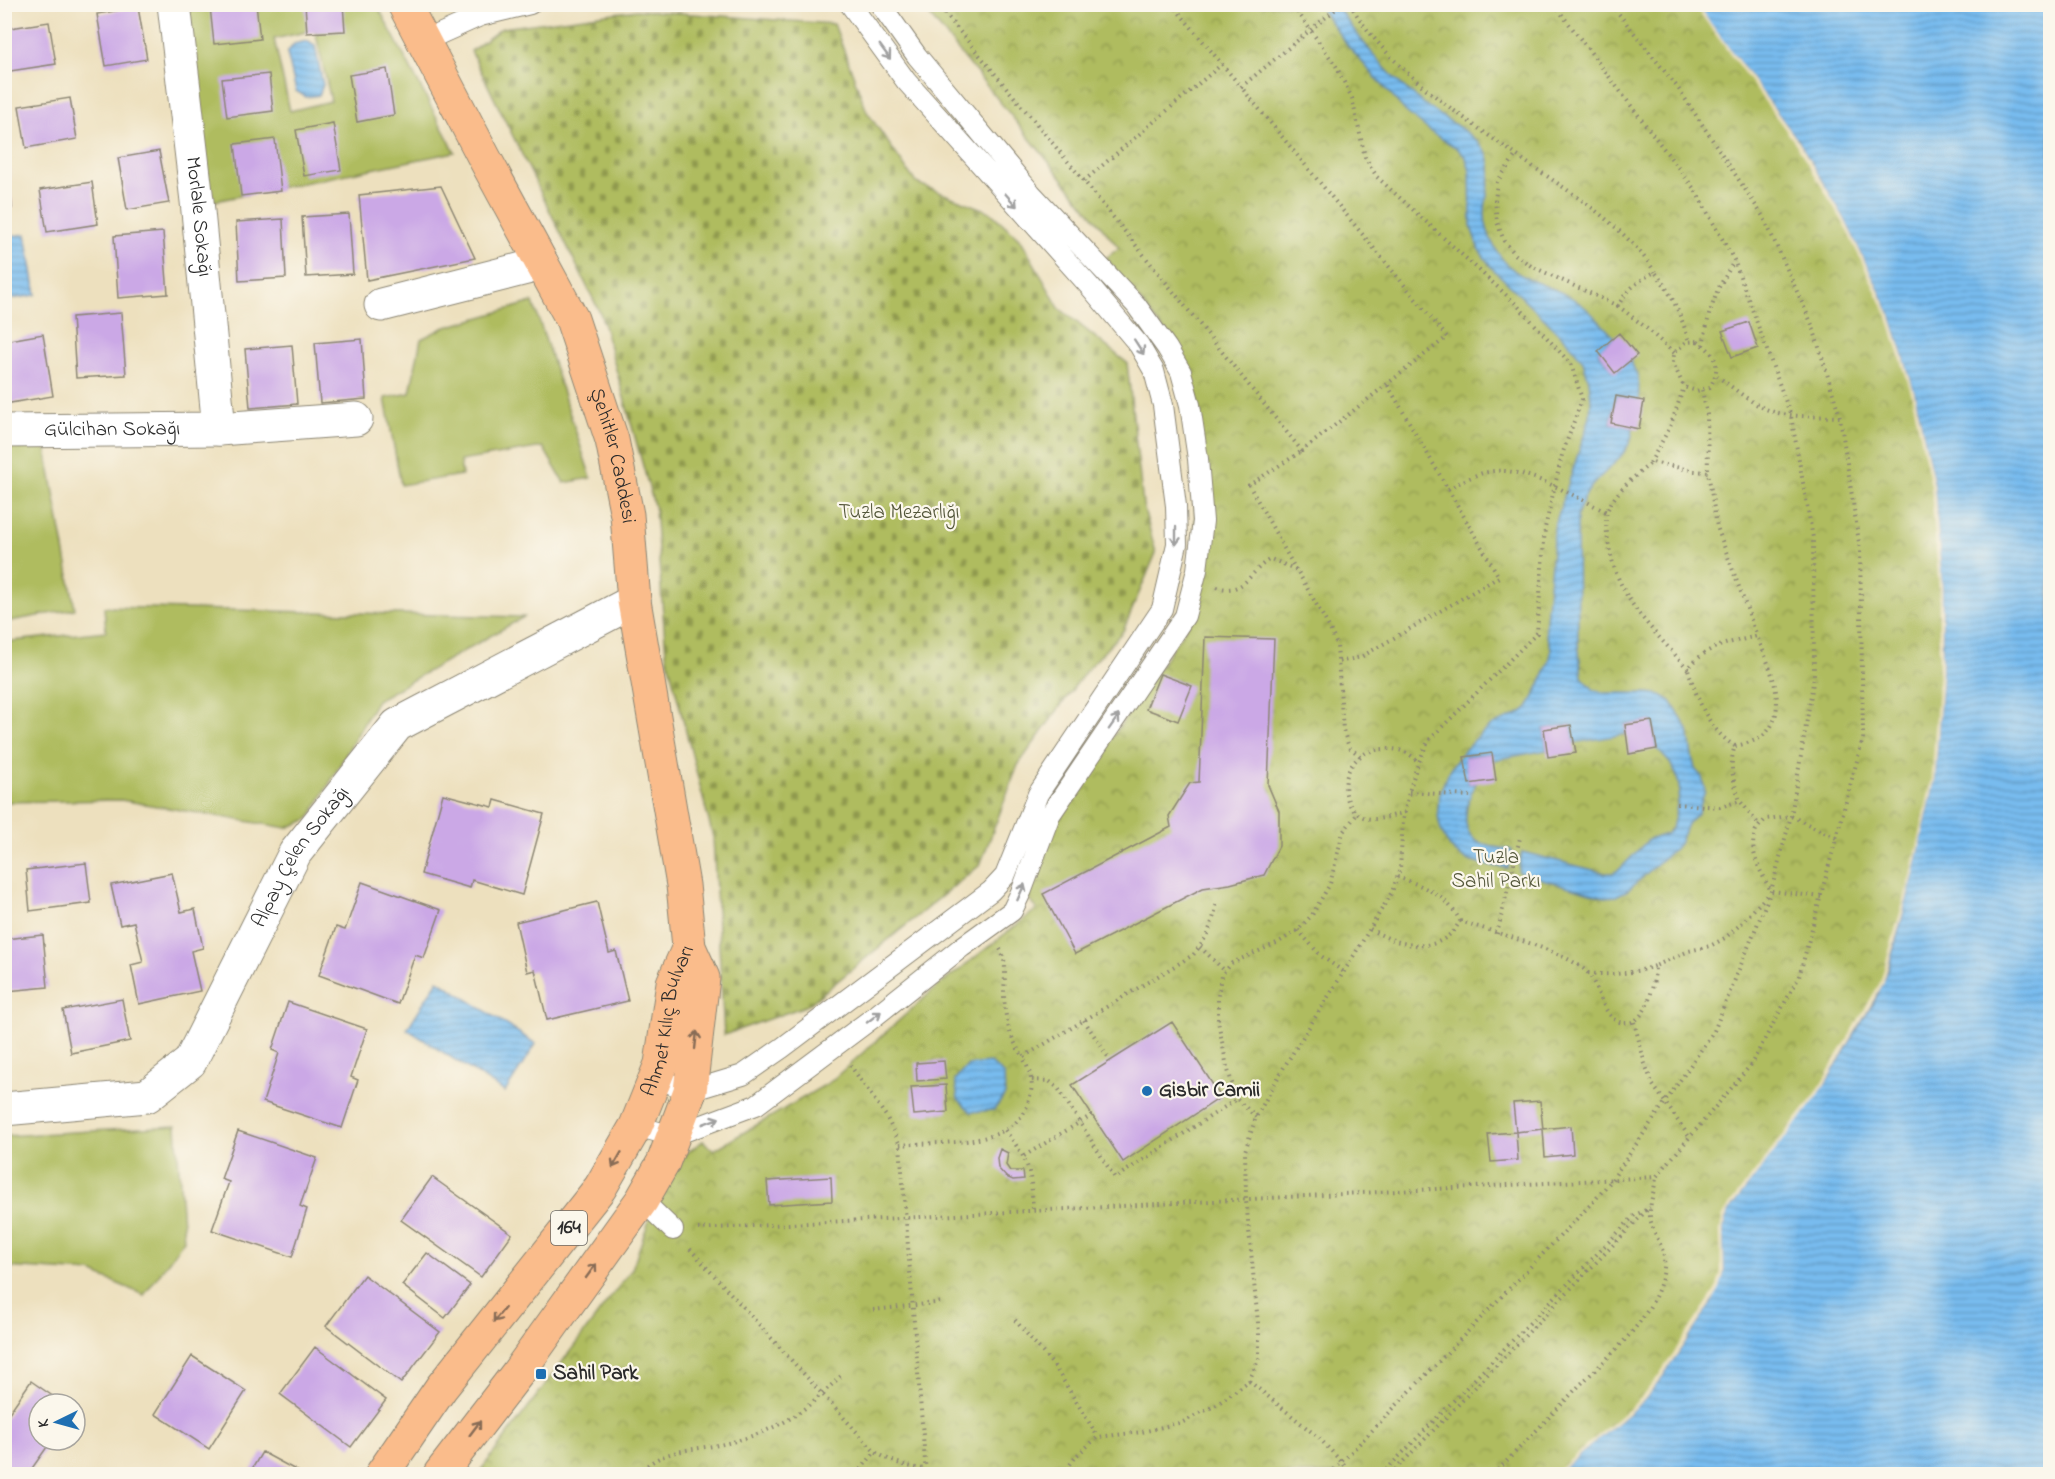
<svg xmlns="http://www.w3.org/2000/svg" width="2055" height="1479" font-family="'Indie Flower',sans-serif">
  <defs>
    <pattern id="cemetery-stones" width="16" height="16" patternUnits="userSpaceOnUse" patternTransform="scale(1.5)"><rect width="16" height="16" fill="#afbc5e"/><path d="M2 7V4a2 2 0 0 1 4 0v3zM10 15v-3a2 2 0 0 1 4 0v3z" fill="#8f994e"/></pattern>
    <pattern id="park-crowns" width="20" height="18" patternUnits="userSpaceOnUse" patternTransform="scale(1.5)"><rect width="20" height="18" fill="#afbc5e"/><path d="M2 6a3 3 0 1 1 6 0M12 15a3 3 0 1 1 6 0" fill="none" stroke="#8f994e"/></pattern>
    <pattern id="water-rules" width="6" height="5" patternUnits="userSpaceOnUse" patternTransform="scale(1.5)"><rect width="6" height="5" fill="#78bcef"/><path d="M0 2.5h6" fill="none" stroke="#6399c2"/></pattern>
  </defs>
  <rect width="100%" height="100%" fill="#fbf7ec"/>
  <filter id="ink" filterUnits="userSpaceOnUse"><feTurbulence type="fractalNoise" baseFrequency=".0167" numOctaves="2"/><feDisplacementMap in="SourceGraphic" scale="12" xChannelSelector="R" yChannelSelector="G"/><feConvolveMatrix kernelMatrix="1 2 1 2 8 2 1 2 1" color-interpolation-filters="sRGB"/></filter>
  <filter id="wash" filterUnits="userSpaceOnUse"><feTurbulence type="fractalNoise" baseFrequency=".008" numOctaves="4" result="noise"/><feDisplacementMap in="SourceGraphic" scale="24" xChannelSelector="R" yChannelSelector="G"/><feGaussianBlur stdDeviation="1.35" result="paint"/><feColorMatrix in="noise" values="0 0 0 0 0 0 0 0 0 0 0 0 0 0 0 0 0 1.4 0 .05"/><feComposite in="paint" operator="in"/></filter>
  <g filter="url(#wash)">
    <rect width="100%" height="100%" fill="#ede0be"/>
    <path fill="#afbc5e" stroke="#6d7444" stroke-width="1.5" fill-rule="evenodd" d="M186,5H377L455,152L210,202ZM315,30L331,101L290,111L274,39Z
      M533,302L591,478L564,483L543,447L460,461L462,475L401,485L385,398L410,393L421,339L443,328Z
      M44,438L75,609L5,622V446Z
      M104,607L524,617L377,700L309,819L287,828L121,800L5,802L4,642L106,631Z
      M176,1126L184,1240L144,1295L91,1272L5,1267V1136Z"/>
    <path fill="url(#cemetery-stones)" stroke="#6d7444" stroke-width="1.5" d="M637,10L834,24L867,112L916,183L990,212L1021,240L1059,308L1127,363L1143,505L1156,553L1123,631L1085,672L1018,765L980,865L808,1005L724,1035L713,837L666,653L655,509L601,315L471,51L502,28Z"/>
    <path fill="url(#park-crowns)" stroke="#6d7444" stroke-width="1.5" d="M921,5H1696L1799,142L1844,218L1891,316L1914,391L1934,485L1942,586V672L1933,795L1883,984L1725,1258L1720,1288L1651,1391L1557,1474H478L632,1269L661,1186L676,1161L703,1141L714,1150L830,1082L932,991L1037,909L1027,897L1055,823L1191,620L1200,411L1193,380L1181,352L1106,258L1119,248Z"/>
    <path fill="url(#water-rules)" stroke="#52748d" stroke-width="1.5" d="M1318,5H1336C1360,39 1386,74 1419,100C1437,115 1472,132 1484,149C1498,168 1484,194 1485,215C1485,225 1488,233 1492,242C1513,288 1550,279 1582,305C1594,314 1604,327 1614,337L1598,352L1615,372L1630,360L1638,377L1639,400L1616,396L1611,423L1633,428C1632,454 1606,468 1591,487C1584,496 1580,506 1577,517L1578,643L1582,677L1594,690L1605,693H1649L1661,695L1671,701L1688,730L1692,756L1695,769L1702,777L1705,791L1698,812L1687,824L1679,844L1628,890L1616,896L1604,897L1518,872L1522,852L1605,873H1613L1620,869L1648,840L1666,834L1672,829L1680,792L1677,776L1670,763L1657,749L1652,721L1625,725L1626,734L1574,743L1571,725L1544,729L1547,750L1493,760L1492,753L1465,757L1469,784L1475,783C1468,800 1457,830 1478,842C1487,847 1502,848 1512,850L1508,868C1494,866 1475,865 1463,858C1453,852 1445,841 1441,830C1428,790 1458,752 1488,728C1499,719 1519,718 1528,707C1535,697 1550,663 1551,652C1552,645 1548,641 1546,635C1545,631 1546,625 1546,621L1554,528L1590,417L1591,400L1589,381L1583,361L1569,343L1492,268L1479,250L1471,227L1470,171L1466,158L1457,148L1435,135L1406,112L1348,46Z
      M1696,5H2050V1474H1557L1644,1400L1660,1380L1712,1302L1724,1273L1723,1231L1725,1219L1732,1206L1825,1084L1877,996L1888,970L1913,877L1935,779L1942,672V586L1934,485L1914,391L1891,316L1844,218L1799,142Z
      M307,41L315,46L323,85L319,95L306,97L296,91L287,53L294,44Z
      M26,234L36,295L5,300V237Z
      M438,980L536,1044L505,1092L407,1029Z
      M991,1063L1004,1075L1005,1095L994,1110L971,1112L958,1099L955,1080L968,1065Z"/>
    <path fill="#ede0be" d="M1694,5H1697L1799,142L1844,218L1891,316L1914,391L1934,485L1942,586V672L1935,779L1913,877L1883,984L1818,1096L1732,1206L1725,1219L1723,1231L1724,1273L1720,1288L1712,1302L1660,1380L1644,1400L1557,1474H1554L1641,1398L1657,1378L1709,1300L1717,1287L1721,1272L1720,1231L1722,1218L1730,1204L1815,1095L1880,983L1911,876L1932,779L1939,671V586L1931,485L1911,392L1888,317L1842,220L1796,144Z"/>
    <g id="blocks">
      <path fill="#cba8e6" d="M229,4H256L260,39L214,44L210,7Z
        M305,4H343L345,31L307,33Z
        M138,7L147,59L106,66L97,14Z
        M49,22L56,64L4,72V29Z
        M387,69L394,115L357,122L349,75Z
        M269,74L273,111L227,117L222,79Z
        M70,98L77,139L26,148L19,106Z
        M333,123L341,170L304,176L296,130Z
        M275,139L281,191L241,196L235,144Z
        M159,151L169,203L127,210L118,158Z
        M4,156H8L12,208L4,209Z
        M92,182L98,224L47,232L40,190Z
        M441,186L475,258L367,280L359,195Z
        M349,214L353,274L306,277L302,217Z
        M283,219L286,278L239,281L236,222Z
        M163,232L168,294L118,298L114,236Z
        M121,313L126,375L76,378L72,317Z
        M1749,322L1758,348L1732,357L1722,331Z
        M1619,333L1637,355L1615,373L1598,351Z
        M43,334L53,396L4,404V341Z
        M362,339L366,399L320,403L315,343Z
        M292,345L297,404L250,408L245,349Z
        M1616,396L1644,401L1639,429L1611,423Z
        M1205,637L1274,639L1268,785L1279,811V846L1264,875L1230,884L1203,888L1075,954L1043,894L1171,827L1169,816L1190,783L1199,782Z
        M1160,674L1192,686L1178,721L1146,709Z
        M1652,721L1657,749L1629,754L1625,725Z
        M1571,725L1576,753L1548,757L1544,729Z
        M1492,753L1496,780L1469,784L1464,757Z
        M443,794L493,807L495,800L544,814L522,895L472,880L470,888L421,874Z
        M86,863L91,903L30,911L26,870Z
        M172,873L181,912L195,909L203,948L191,951L200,991L139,1004L131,965L143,962L134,922L120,925L111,885Z
        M362,882L441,910L424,958L415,955L398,1004L319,975L336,927L345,930Z
        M597,902L609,953L616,951L628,1001L547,1020L535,970L527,972L516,922Z
        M43,935L48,987L7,991L4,939Z
        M122,999L130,1041L71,1053L63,1010Z
        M288,1002L367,1029L351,1077L358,1080L342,1128L263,1102L279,1053L272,1050Z
        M1172,1022L1221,1097L1123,1162L1072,1085Z
        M944,1061L946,1079L917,1081L916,1063Z
        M946,1085L948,1112L914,1115L911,1087Z
        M1540,1101L1543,1129L1516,1132L1518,1160L1491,1162L1488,1134L1516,1132L1513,1103Z
        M1571,1126L1573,1154L1545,1157L1543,1129Z
        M238,1131L317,1158L300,1206L307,1209L292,1257L212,1230L229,1182L221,1179Z
        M1000,1149L1008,1153L1006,1165L1010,1171H1023L1024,1179L1013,1180L1006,1177L998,1168L997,1158Z
        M432,1177L512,1234L481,1277L401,1220Z
        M831,1177L832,1201L769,1205L767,1181Z
        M427,1253L470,1285L445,1318L402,1285Z
        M364,1275L440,1332L401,1383L326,1326Z
        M315,1347L386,1400L351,1447L280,1394Z
        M192,1356L246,1391L209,1449L155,1414Z
        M31,1381L64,1404H39V1440H52L28,1474H17L4,1466V1420Z
        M262,1452L303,1474H249Z
        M174,1469L184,1474H171Z"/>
    </g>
  </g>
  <g filter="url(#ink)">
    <use href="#blocks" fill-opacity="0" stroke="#8c8674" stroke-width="1.5"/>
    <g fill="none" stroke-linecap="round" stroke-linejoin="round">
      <defs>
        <path id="lane" d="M424,41L480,16L530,4
          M655,1078L690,1091L743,1075L782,1048L991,891L1005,876L1038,794L1162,609L1177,544L1176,506L1163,405L1154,371L1139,345L1092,289L906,81L850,4
          M636,1126L673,1136L756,1105L874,1017L962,947L1012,911L1022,890L1050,815L1185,616L1197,570L1203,521L1198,459L1190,405L1181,372L1167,348L1136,305L1031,193L917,56L880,4
          M642,1200L673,1230"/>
        <g id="street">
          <path id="s1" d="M174,4L197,201L219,429"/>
          <path d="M381,305L542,264"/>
          <path id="s2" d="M4,431L219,429L356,419"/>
          <path id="s3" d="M4,1109L147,1096L190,1062L295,853L397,725L634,601"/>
        </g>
        <g id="primary">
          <path id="s4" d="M404,4L485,159L572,319L612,440L627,515L634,601L683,885L689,947L703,978L690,1091L663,1163L642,1200L517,1374L440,1474"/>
          <path id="s5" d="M382,1474L441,1388L600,1188L636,1126L661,1064L673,983L689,947"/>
        </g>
      </defs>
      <use href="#lane" stroke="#8c8674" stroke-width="22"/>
      <use href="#street" stroke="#8c8674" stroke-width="35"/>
      <use href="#primary" stroke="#8c8674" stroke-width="35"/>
      <path stroke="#8c8674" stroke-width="4" stroke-dasharray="1.5 4.5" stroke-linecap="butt" d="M937,4L1084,181L1302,451L1447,337L1241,87
        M1172,4L1241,87L1342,4
        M1350,4C1389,70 1455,111 1516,155
        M1084,181L1222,64
        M1618,306L1531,266L1516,255L1504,241L1497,222L1495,201L1497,182L1516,155C1566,190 1621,221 1655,272
        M1698,341C1716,354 1722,366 1710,387L1697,391L1684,387L1673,363L1674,353L1686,342Z
        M1703,345L1709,315L1718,289L1734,261
        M1674,353L1644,326L1618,306C1626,290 1639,280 1655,272C1671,292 1682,317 1689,342
        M1717,376C1734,388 1751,404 1771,411C1793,418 1818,416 1840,417
        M1702,390L1707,415L1708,472
        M1650,463L1670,427L1684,387
        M1448,489C1463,481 1478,472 1495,471C1528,468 1577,498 1607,512
        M1296,570L1249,485L1302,451
        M1217,587C1246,596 1250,569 1271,559L1297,570L1329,627L1337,645L1343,730L1349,747L1360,756
        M1339,662L1361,657L1499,577L1387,384
        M1688,669C1651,627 1617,600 1608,541C1607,532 1604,518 1608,509C1618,488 1636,476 1652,462L1694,471L1708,472L1717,527L1757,636
        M1735,746C1708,730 1697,698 1688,669C1708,644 1727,644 1757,636C1768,664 1791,708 1765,734C1757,741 1745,744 1735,746C1728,765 1734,783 1740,801
        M1409,792L1470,796
        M1677,804L1720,807L1740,801L1760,826
        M1405,812C1395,815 1384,819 1373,819C1335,818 1333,748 1387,749C1401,749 1409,752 1419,763
        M1821,897L1771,891C1762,874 1747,851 1756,830C1758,827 1763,822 1766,819L1791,816L1836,838
        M1460,921C1489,931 1567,951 1587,972C1599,984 1603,1025 1627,1023C1648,1022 1655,982 1655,966L1689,951L1710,946L1725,938L1741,924L1769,893
        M1370,929C1399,946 1440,958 1460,921C1448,896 1422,885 1397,877
        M1298,930L1321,956L1344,972
        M1497,934L1520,838
        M1200,947L1225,971
        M1000,949C1008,962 1004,980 1004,995C1005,1020 1009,1036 1023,1057
        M1588,973C1611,976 1634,973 1655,966
        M1084,1020L1110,1060
        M1634,1022L1645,1064L1653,1085L1690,1138
        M850,1065L886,1116L900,1145L926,1474
        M1032,1080L1049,1081L1058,1088L1115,1178L1237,1099
        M1256,1117L1237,1099L1227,1067L1218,1021V996L1221,976L1232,963L1279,942L1298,930L1312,915L1330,884L1343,832L1358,813
        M1005,1130C1030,1163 1031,1169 1033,1211
        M900,1145C939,1141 1010,1149 1027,1106C1030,1097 1033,1088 1031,1079C1030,1071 1026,1064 1023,1057L1193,955C1207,939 1213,923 1217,902
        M1024,1156L1092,1115
        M698,1229L1656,1177
        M690,1249L875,1452C892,1462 906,1467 925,1469
        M873,1310L944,1302
        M1015,1320L1055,1367L1098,1437
        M1249,1381L1259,1358V1333L1246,1200L1245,1151L1256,1117L1284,1067L1350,962L1392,892L1400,869L1403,821L1409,792L1416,769L1428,741L1537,633L1545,528L1562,455L1582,399L1571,364L1516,304L1377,177L1365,157L1352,98L1336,66L1292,4
        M639,1474C658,1448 700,1450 728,1443C745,1439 761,1433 776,1426C802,1414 822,1394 842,1375
        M857,1474L875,1452
        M1063,1474L1077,1455L1098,1437L1142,1432L1183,1422L1216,1405L1249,1381L1319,1438L1353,1474
        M1330,1474L1594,1201L1611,1181L1714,1031L1771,891L1791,816L1814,677L1813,538L1791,416L1734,260L1695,190L1554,4
        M1382,1474L1635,1215L1650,1208
        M1391,1474L1647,1210
        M1494,1474C1521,1446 1549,1418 1576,1389C1609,1355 1652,1322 1663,1274C1668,1249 1657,1243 1651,1222C1647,1208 1655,1191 1656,1177L1750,1066L1799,977L1863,738L1860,549L1840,417L1813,327L1764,218L1678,88L1611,4"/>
      <use href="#lane" stroke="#fff" stroke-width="20"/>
      <use href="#street" stroke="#fff" stroke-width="33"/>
      <use href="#primary" stroke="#fabc8b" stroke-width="33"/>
    </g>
    <defs><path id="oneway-shaft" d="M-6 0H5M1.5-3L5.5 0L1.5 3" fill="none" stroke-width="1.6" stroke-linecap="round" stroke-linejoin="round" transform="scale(1.5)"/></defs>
    <g stroke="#a0a0a0">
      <use href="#oneway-shaft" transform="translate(885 52) rotate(54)"/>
      <use href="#oneway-shaft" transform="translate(1011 200) rotate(48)"/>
      <use href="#oneway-shaft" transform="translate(1139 347) rotate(57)"/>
      <use href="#oneway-shaft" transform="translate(1176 536) rotate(90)"/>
      <use href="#oneway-shaft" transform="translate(1114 722) rotate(-55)"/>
      <use href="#oneway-shaft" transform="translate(1021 892) rotate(-66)"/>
      <use href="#oneway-shaft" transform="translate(874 1017) rotate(-38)"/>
      <use href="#oneway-shaft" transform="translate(711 1121) rotate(-21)"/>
    </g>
    <g stroke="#886c56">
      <use href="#oneway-shaft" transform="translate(696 1040) rotate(-84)"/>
      <use href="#oneway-shaft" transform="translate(617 1160) rotate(120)"/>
      <use href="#oneway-shaft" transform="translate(591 1271) rotate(-54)"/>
      <use href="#oneway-shaft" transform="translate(499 1315) rotate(129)"/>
      <use href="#oneway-shaft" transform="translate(475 1428) rotate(-53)"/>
    </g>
  </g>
  <g fill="#1f6fb2" stroke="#fbf7ec" stroke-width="2">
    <circle cx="1147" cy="1091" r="6"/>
    <rect x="535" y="1368" width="12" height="12" rx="3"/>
  </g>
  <g text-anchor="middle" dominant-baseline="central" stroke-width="4.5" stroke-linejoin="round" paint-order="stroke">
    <rect fill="#fbf7ec" stroke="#696865" stroke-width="1.5" x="551" y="1211" width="36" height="34" rx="4.5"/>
    <g font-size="20" font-weight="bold" fill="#2b2b2b">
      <text x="569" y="1228">164</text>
    </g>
    <g font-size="21" fill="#2b2b2b" stroke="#fbf7ec">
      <text stroke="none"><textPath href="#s1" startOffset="214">Morlale Sokağı</textPath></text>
      <text stroke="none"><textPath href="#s2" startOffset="108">Gülcihan Sokağı</textPath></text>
      <text stroke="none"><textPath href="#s4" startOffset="500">Şehitler Caddesi</textPath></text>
      <text stroke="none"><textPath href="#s3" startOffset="432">Alpay Çelen Sokağı</textPath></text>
      <text stroke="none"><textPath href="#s5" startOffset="542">Ahmet Kılıç Bulvarı</textPath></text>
    </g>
    <g font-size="21" fill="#53563a" stroke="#fbf7ec">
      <text x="899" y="513">Tuzla Mezarlığı</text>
      <text x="1496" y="858">Tuzla<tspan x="1496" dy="24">Sahil Parkı</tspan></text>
    </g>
    <g font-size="21" font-weight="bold" fill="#2b2b2b" stroke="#fbf7ec" text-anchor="start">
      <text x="1159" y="1091">Gisbir Camii</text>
      <text x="553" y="1374">Sahil Park</text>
    </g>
  </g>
  <rect width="2055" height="1479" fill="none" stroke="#fbf7ec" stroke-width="24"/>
  <g transform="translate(57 1422) rotate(265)"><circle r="28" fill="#fbf7ec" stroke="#a8a59f" stroke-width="1.5"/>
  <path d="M0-4.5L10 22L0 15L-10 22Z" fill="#1f6fb2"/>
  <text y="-9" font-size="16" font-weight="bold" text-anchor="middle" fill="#2b2b2b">K</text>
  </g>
</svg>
